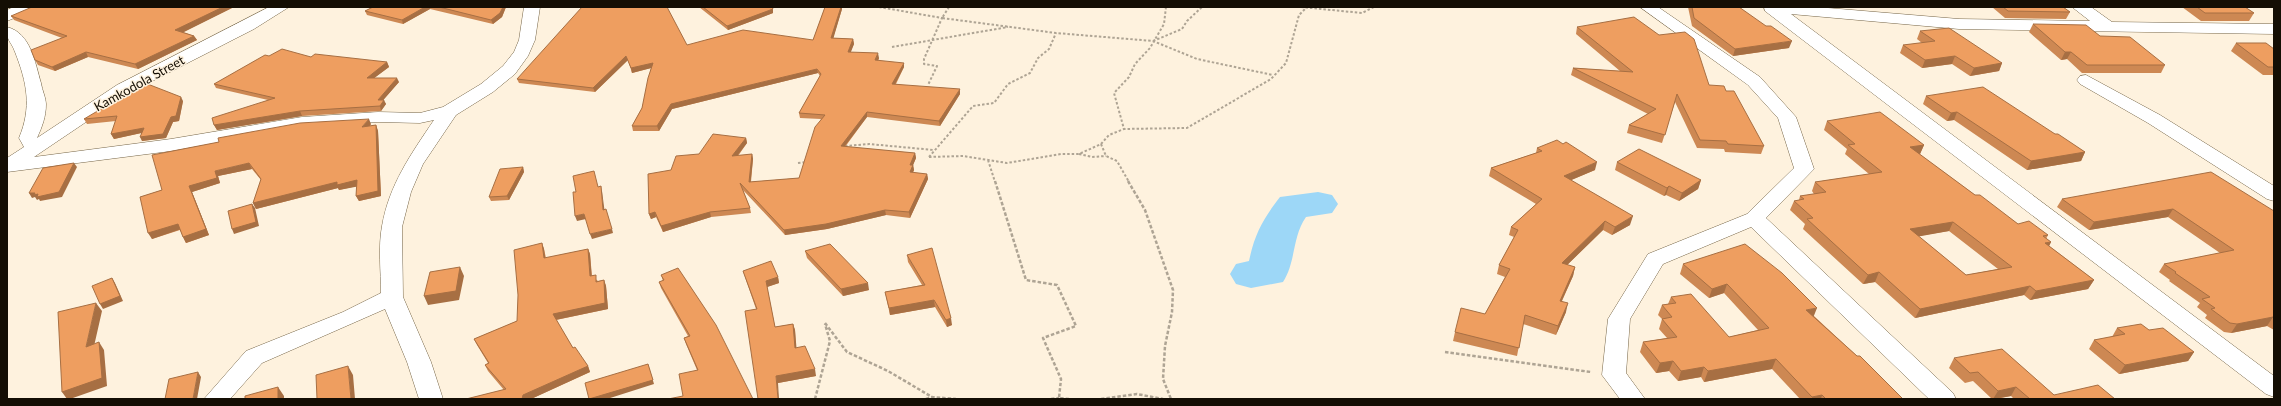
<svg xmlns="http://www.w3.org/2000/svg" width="2281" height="406" font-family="Lato,sans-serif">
  <rect width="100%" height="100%" fill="#fef2de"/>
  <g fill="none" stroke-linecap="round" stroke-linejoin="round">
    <path fill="#9dd7f7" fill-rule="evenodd" d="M1318,192L1332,195L1338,204L1332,213L1306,217C1292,237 1296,262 1283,282L1251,288L1236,284L1230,274L1236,264L1249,261C1255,233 1263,219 1280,197Z"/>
    <defs>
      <path id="minor" d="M14,7H36L34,10L7,21V10Z
        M269,7H289L254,29L129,93L34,157L171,139L302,117L378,112L420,113L443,107L481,84L503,66L514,52L519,40L524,7H540L535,40L528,56L515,74L493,92L456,115L423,164L411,192L402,227L403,297L431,362L443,399H419L407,362L385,309L262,363L230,399H204L246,351L343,312L381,293C381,272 378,247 382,226C389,185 411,154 434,120L420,123L378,122L302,127L171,151L7,172V158L24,147L19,138C32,107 27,83 15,52C10,39 7,43 7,27C31,33 35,63 41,83C42,90 46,98 46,104C46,117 42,127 37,138L117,85Z
        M1640,7H1658L1760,77L1796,117L1814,169L1766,218L1953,393L1956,399H1929L1751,227L1663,264L1630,319L1626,373L1645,399H1620L1602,375L1608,319L1648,254L1747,214L1794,168L1778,118L1748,85Z
        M1764,7H1816L1959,19L2090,21L2072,7H2091L2112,22L2274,24V34L1959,29L1791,14L2274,376V397L2266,394L1765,11Z
        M2086,75L2160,115L2274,186V201L2267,199L2148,123L2080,84L2077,80L2080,76Z"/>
    </defs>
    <use href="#minor" stroke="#766648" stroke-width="1"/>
    <path stroke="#aea494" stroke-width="2" stroke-dasharray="2.5 2" stroke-linecap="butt" d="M879,7L942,18L924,59V64L937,66L928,85
      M949,7L942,18L1056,33L1153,41L1197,59L1273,75
      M1166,7L1164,24L1150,48L1135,64L1129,77L1114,93L1124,129L1187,128L1271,79L1286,63L1299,15L1306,8
      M1301,7L1362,13L1374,7
      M1153,41L1182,29L1187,21L1202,7
      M892,47L1008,27
      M1101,144L1106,156L1117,161L1129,182
      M845,146L869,144L934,150
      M1079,154L1092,157L1106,156
      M929,157L963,156L1007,163L1061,154H1079L1101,144L1109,135L1124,129
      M929,157L973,106L994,103L1008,84L1030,73L1038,58L1049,49L1056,33
      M988,160L995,182
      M798,163L806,162"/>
    <path stroke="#aea494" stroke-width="2.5" stroke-dasharray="3.5 2" stroke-linecap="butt" d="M995,181L1026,280L1057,285L1076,326L1043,338L1061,379L1059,398L1069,399
      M1128,181L1145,210L1173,290L1172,312L1165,346L1163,379L1171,399
      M825,323L847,352L888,371L932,397
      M1445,352L1591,372
      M815,399L830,341L825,324
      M926,399L932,397L956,399
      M1051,399L1059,398
      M1101,399L1137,394L1163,399"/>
    <use href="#minor" fill="#fff" fill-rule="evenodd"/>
  </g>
  <path fill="#cd8853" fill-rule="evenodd" d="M234,7L183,32L194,36L197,40L138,69L88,57L55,71L38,65L35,60L62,38L14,20L11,16Z
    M373,7H506L502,17L493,24L430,9L403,24L367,15L365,11Z
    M699,7H772L773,13L728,30Z
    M825,7H842V9L833,38L853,39L854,44L850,52L879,58L878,61L904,67L896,84L960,94L940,126L867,117L845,147L915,153L916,158L913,165L914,170L913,173L927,174L928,179L910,218L886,215L827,229L785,235L743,190L750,208L751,213L711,217L663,232L656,217L651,219L649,214L671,170L699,154L746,138L747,143L738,156L752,154L753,159L751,182L799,178L821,119L800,118L799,113L820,76L818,73L672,109L659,131H633L632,126L642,108L651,68L632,73L628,60L595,92L519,83L517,79L687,45L813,40Z
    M1688,7H1739L1789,48L1733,56L1692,26Z
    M1992,7H2063L2070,12L2066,19L2005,18Z
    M2182,7H2245L2254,13L2249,21H2201Z
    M2033,24L2100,36L2165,65L2161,73H2082L2067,59L2061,60L2029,32Z
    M1577,27L1709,85L1726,91L1764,146L1761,154L1725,152L1724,149L1697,148L1675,102L1662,143L1627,133L1629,125L1648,114L1571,75L1573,68L1620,71L1576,34Z
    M1920,31L2002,63L1999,71L1970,76L1952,64L1922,68L1900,53L1903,45L1922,43L1917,39Z
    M2236,43L2274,49V75H2263L2231,51Z
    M269,56L311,57L387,62L389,67L374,78L399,82L383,100L386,104L381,111L302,116L217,130L214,125L268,100L216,88L214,84Z
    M1926,96L2055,134L2085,152L2081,161L2027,170L1954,120L1947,121L1923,104Z
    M183,101L179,121L173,122L166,138L142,141L141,133L114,139L111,134L116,121L87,124L84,119Z
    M1827,121L1924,145L1920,154H1919L1975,195L2018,224L2048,235L2046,239L2051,242L2049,246L2094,280L2088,289L2030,300L2024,295L1915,318L1875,282L1863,284L1803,229L1805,224L1790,210L1794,201L1799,200L1800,196L1814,194L1812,191L1815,182L1869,174L1845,154L1847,149L1824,130ZM1949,231L1998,269L1966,275L1918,236Z
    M371,124L370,126L376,125L378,131L381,196L359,201L356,196L357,186L339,190L338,188L256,209L253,203L261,180L252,169L218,176L220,183L192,192L209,235L186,243L183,237L180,230L152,239L140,197Z
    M1537,148L1595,170L1571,180L1630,225L1612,235L1603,230L1567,265L1575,267L1573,276L1562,301L1566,312L1556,335L1523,324L1517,356L1453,341L1455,332L1485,314L1505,277L1497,274L1499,265L1514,237L1509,235L1511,227L1536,204L1489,176L1491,168L1536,153Z
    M1617,162L1701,180L1698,189L1679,201L1666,195L1664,196L1615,170Z
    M523,167L524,172L509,200L491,201L489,197Z
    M2062,199L2274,211V330L2267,326L2231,333L2224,332L2205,318L2207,315L2197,307L2200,303L2169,281L2170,280L2159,272L2164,264L2220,253L2168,217L2089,230L2057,207Z
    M542,243L544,249L546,258L588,249L590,254L592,276L598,281L604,280L606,286L608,309L556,320L573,348L588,366L590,372L531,399H466L504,390L488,371L485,365L488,363L477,345L474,339L517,321Z
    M805,251L869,290L843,296L807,258Z
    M907,255L952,325L947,327L935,307L890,315L885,292L922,285L908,262Z
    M1683,264L1814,316L1903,399H1800L1772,369L1704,382L1701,377L1678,381L1669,371L1656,373L1640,352L1643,342L1667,338L1659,329L1662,319L1658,315L1662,305L1668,304L1671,297L1729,337L1758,330L1724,293L1709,298L1680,274Z
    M743,271L778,277L779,283L767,287L775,327L793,324L795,330L796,348L816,376L778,383L756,309L745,277Z
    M661,275L753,399L683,396L697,370L686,344L684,338L688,336L661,288L659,282L663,281Z
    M2117,328L2194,352L2188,361L2119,374L2089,349L2094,340L2112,337Z
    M1954,358L2054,395L2115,399H2014L2011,396L1996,399H1992L1973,381L1965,383L1949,368Z"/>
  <path fill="#a76f43" d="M223,7H234L178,35L175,30Z
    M425,7H430V9L403,24L402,20Z
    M503,7H506L502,17L493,24L491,20Z
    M841,7H842V9L832,43L831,38Z
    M773,9V13L728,30L727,26Z
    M194,36L197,40L138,69L135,64Z
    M853,39L854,44L849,57L848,52Z
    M1792,41L1789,48L1733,56L1735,49Z
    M86,52L88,57L55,71L52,67Z
    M2065,52H2071L2067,59L2061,60Z
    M878,53L879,58L876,65L875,60Z
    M626,56L628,60L595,92L593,88Z
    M1955,56L1952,64L1922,68L1925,60Z
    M387,62L389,67L369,82L367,78Z
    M653,63L655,67L632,73L631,68Z
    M904,63V67L893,88L892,84Z
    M2002,63L1999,71L1970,76L1974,68Z
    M817,69L818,73L672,109L659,131L657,126L671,104Z
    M397,78L399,82L379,105L378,100Z
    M960,89V94L940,126L939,121Z
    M181,97L183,101L179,121L173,122L166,138L142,141L140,137Z
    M384,100L386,104L381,111L380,106Z
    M300,111L302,116L217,130L214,125Z
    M867,112V117L841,151V146Z
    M1957,112L1954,120L1947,121L1951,113Z
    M369,119L371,124L365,132L362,127Z
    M376,125L378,131L381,196L359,201L356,196Z
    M144,128L146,132L114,139L111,134Z
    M746,138L747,143L733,161L732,156Z
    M1924,145L1920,154L1906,156L1910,147Z
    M2085,152L2081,161L2027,170L2031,161Z
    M915,153L916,158L911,170L910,165Z
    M752,154L753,159L750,187L749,182Z
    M1597,162L1595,170L1562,184L1564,176Z
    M74,163L77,167L62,197L40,201L39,199L37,200L35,197L32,198L29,193H35Z
    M249,163L252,169L218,176L220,183L192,192L209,235L186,243L183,237L189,186L215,171Z
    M913,165L914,170L910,177V172Z
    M523,167L524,172L509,200L507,196Z
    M927,174L928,179L910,218L909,212Z
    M357,180L360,186L339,190L338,188L256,209L253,203L337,182Z
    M1701,180L1698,189L1679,201L1682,193Z
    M601,186L602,191L605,214L603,210Z
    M1669,186L1666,195L1664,196L1667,188Z
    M252,204L255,208L259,226L234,234L232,229Z
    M2173,209L2168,217L2089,230L2094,222Z
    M885,210L886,215L827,229L785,235L784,230Z
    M655,212L656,217L651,219L649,214Z
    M710,212L711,217L663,232L661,226Z
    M584,214L586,219L577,221L575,216Z
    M1633,216L1630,225L1612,235L1615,227Z
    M1605,221L1603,230L1560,272L1562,263Z
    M1953,222L1949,231L1905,239L1910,229Z
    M178,224L181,229L152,239L148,233Z
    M612,229L613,233L592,239L590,234Z
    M2051,242L2046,252L2045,243Z
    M542,243L544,249L546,264L544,258Z
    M588,249L590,254L592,282L590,276Z
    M460,267L464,276L459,300L428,305L424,296Z
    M1575,267L1573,276L1558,309L1560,301Z
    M1879,272L1875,282L1863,284L1868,275Z
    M778,277L779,283L767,287L776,334L766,281Z
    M112,278L115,283L123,301L103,309L100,304Z
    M604,280L606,286L608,309L555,320L553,314Z
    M2094,280L2088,289L2030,300L2036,291Z
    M868,283L869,290L843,296L841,289Z
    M1727,284L1724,293L1709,298L1712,289Z
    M2030,286L2024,295L1915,318L1920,309Z
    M934,300L935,307L890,315L889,308Z
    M96,303L102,311L92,355L86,347Z
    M1568,303L1566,312L1556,335L1558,326Z
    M1817,308L1813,318L1806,310Z
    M2273,317L2267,326L2231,333L2237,324Z
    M951,318L952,325L947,327L946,320Z
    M793,324L795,330L797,354L795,348Z
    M99,342L104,350L107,386L70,399H67L62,392Z
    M2194,352L2188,361L2119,374L2125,365Z
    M1776,359L1772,369L1704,382L1708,371Z
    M1673,361L1669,371L1656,373L1660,363Z
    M648,364L654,384L607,399H589Z
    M348,366L353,375L355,399H351Z
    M588,366L590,372L531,399H522L523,395Z
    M1704,367L1701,377L1678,381L1681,371Z
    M815,369L816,376L778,383L779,399H778L776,376Z
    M198,372L201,377L197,399H193Z
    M278,387L284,396V399H278Z
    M2016,387L2011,396L1993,399L1998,391Z
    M1822,395L1821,399H1812V397Z"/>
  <path fill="#ee9e60" stroke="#a76f43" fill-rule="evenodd" d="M32,7H223L175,30L194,36L135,64L86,52L52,67L35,60L31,50L67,36L11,16Z
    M373,7H425L402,20L365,11Z
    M439,7H503L500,13L491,20Z
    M582,7H667L687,45L743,30L813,40L825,7H841L831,38L853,39L848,52L878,53L875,60L904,63L892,84L960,89L939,121L867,112L841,146L915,153L910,165H913L910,172L927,174L909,212L885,210L826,224L784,230L740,183L750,208L710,212L661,226L655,212L649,214L648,174L671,170L676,156L699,154L713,134L746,138L732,156L752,154L749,182L799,178L815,127L825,115L799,113L821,74L817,69L671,104L657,126H632L642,108L648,78L653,63L631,68L626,56L593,88L517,79Z
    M703,7H772L773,9L727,26Z
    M1692,7H1739L1766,26H1771L1792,41L1735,49L1694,18Z
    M2003,7H2063L2070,12L2008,11Z
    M2197,7H2245L2254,13H2205Z
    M1634,17L1659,35L1685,32L1694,39L1709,85L1724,86L1726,91H1734L1764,146L1728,144L1726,141L1700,140L1677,94L1665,135L1629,125L1656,109L1573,68L1633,72L1577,27Z
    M2033,24L2086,25L2100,36L2130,37L2165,65H2087L2071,52H2065Z
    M1949,28L2002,63L1974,68L1955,56L1925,60L1903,45L1935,41L1920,31Z
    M2236,43H2266L2274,49V67H2268Z
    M282,49L311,57L315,54L387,62L367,78H397L378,100H384L380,106L300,111L214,125L212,118L275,98L214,84L265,55L269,56Z
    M145,83L181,97L176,116L171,117L163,134L140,137L144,128L111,134L117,116L84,119Z
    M1983,87L2055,134H2058L2085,152L2031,161L1957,112L1951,113L1926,96Z
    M1880,112L1924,145L1910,147L1975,195H1980L2018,224L2029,221L2048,235L2043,236L2051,242L2045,243L2094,280L2036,291L2030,286L1920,309L1879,272L1868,275L1807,219L1813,218L1794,201L1804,199L1800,196L1826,192L1815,182L1882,172L1848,145L1855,144L1827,121ZM1953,222L2012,267L1966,275L1910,229Z
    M369,119L362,127L376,125L378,191L356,196L357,180L337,185V182L253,203L261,179L249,163L215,171L217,178L189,186L206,229L183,237L178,224L148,233L140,197L162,190L152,155L219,142L218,138L300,123Z
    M1557,140L1563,144L1566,142L1597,162L1564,176L1633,216L1615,227L1605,221L1562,263L1575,267L1560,301L1568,303L1558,326L1525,315L1519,348L1455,332L1461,308L1485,314L1510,269L1499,265L1518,230L1511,227L1542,199L1491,168L1542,151L1537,148Z
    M1639,149L1701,180L1682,193L1669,186L1667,188L1617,162Z
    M74,163L59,192L37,197L38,194L34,195L35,193H29L43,168Z
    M523,167L507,196L489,197L500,169Z
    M594,171L598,187L601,186L603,210L606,209L612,229L590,234L584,214L575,216L573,192H576L573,176Z
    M2211,172L2274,211V318L2273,317L2237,324L2230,323L2211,309L2215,308L2202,299L2210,297L2175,273L2176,272L2164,264L2234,250L2173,209L2094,222L2062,199Z
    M252,204L256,222L232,229L228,211Z
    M542,243L544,258L588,249L590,276L596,275V282L604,280L605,303L553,314L573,348L575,347L588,366L523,395L522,399H466L506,389L485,365L489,363L474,339L517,321L518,295L514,250Z
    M830,244L868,283L841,289L805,251Z
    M1745,244L1782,273L1817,308L1806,310L1857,356H1860L1903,399H1826L1822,395L1812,397L1776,359L1708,371L1704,367L1681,371L1673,361L1660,363L1643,342L1677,337L1662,319L1672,317L1662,305L1676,303L1671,297L1691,294L1729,337L1769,328L1727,284L1712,289L1683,264Z
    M932,248L951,318L946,320L934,300L889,308L885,292L925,285L907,255Z
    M771,261L778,277L766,281L775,327L793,324L795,348L805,346L815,369L776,376L778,399H758L745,311L757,309L743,271Z
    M460,267L456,291L424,296L430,272Z
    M678,268L716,325L753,399H668L683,396L679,374L698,370L684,338L690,336L659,282L664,280L661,275Z
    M112,278L120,296L100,304L92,286Z
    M96,303L86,347L99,342L102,378L62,392L58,312Z
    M2141,324L2149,330L2163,328L2194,352L2125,365L2094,340L2125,334L2117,328Z
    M2002,349L2054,395L2098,385L2115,399H2030L2016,387L1998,391L1978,372L1970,373L1954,358Z
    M648,364L653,380L589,399L585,383Z
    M348,366L351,399H317L316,375Z
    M198,372L193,399H165L169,379Z
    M278,387V399H245V396Z"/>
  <g text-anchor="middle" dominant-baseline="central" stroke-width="3" stroke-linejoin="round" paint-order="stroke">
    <g font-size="13" fill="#140e04" stroke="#fef2de">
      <text transform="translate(139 83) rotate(-29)">Kamkodola Street</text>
    </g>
  </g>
  <rect width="2281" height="406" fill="none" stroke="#140e04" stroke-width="16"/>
</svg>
